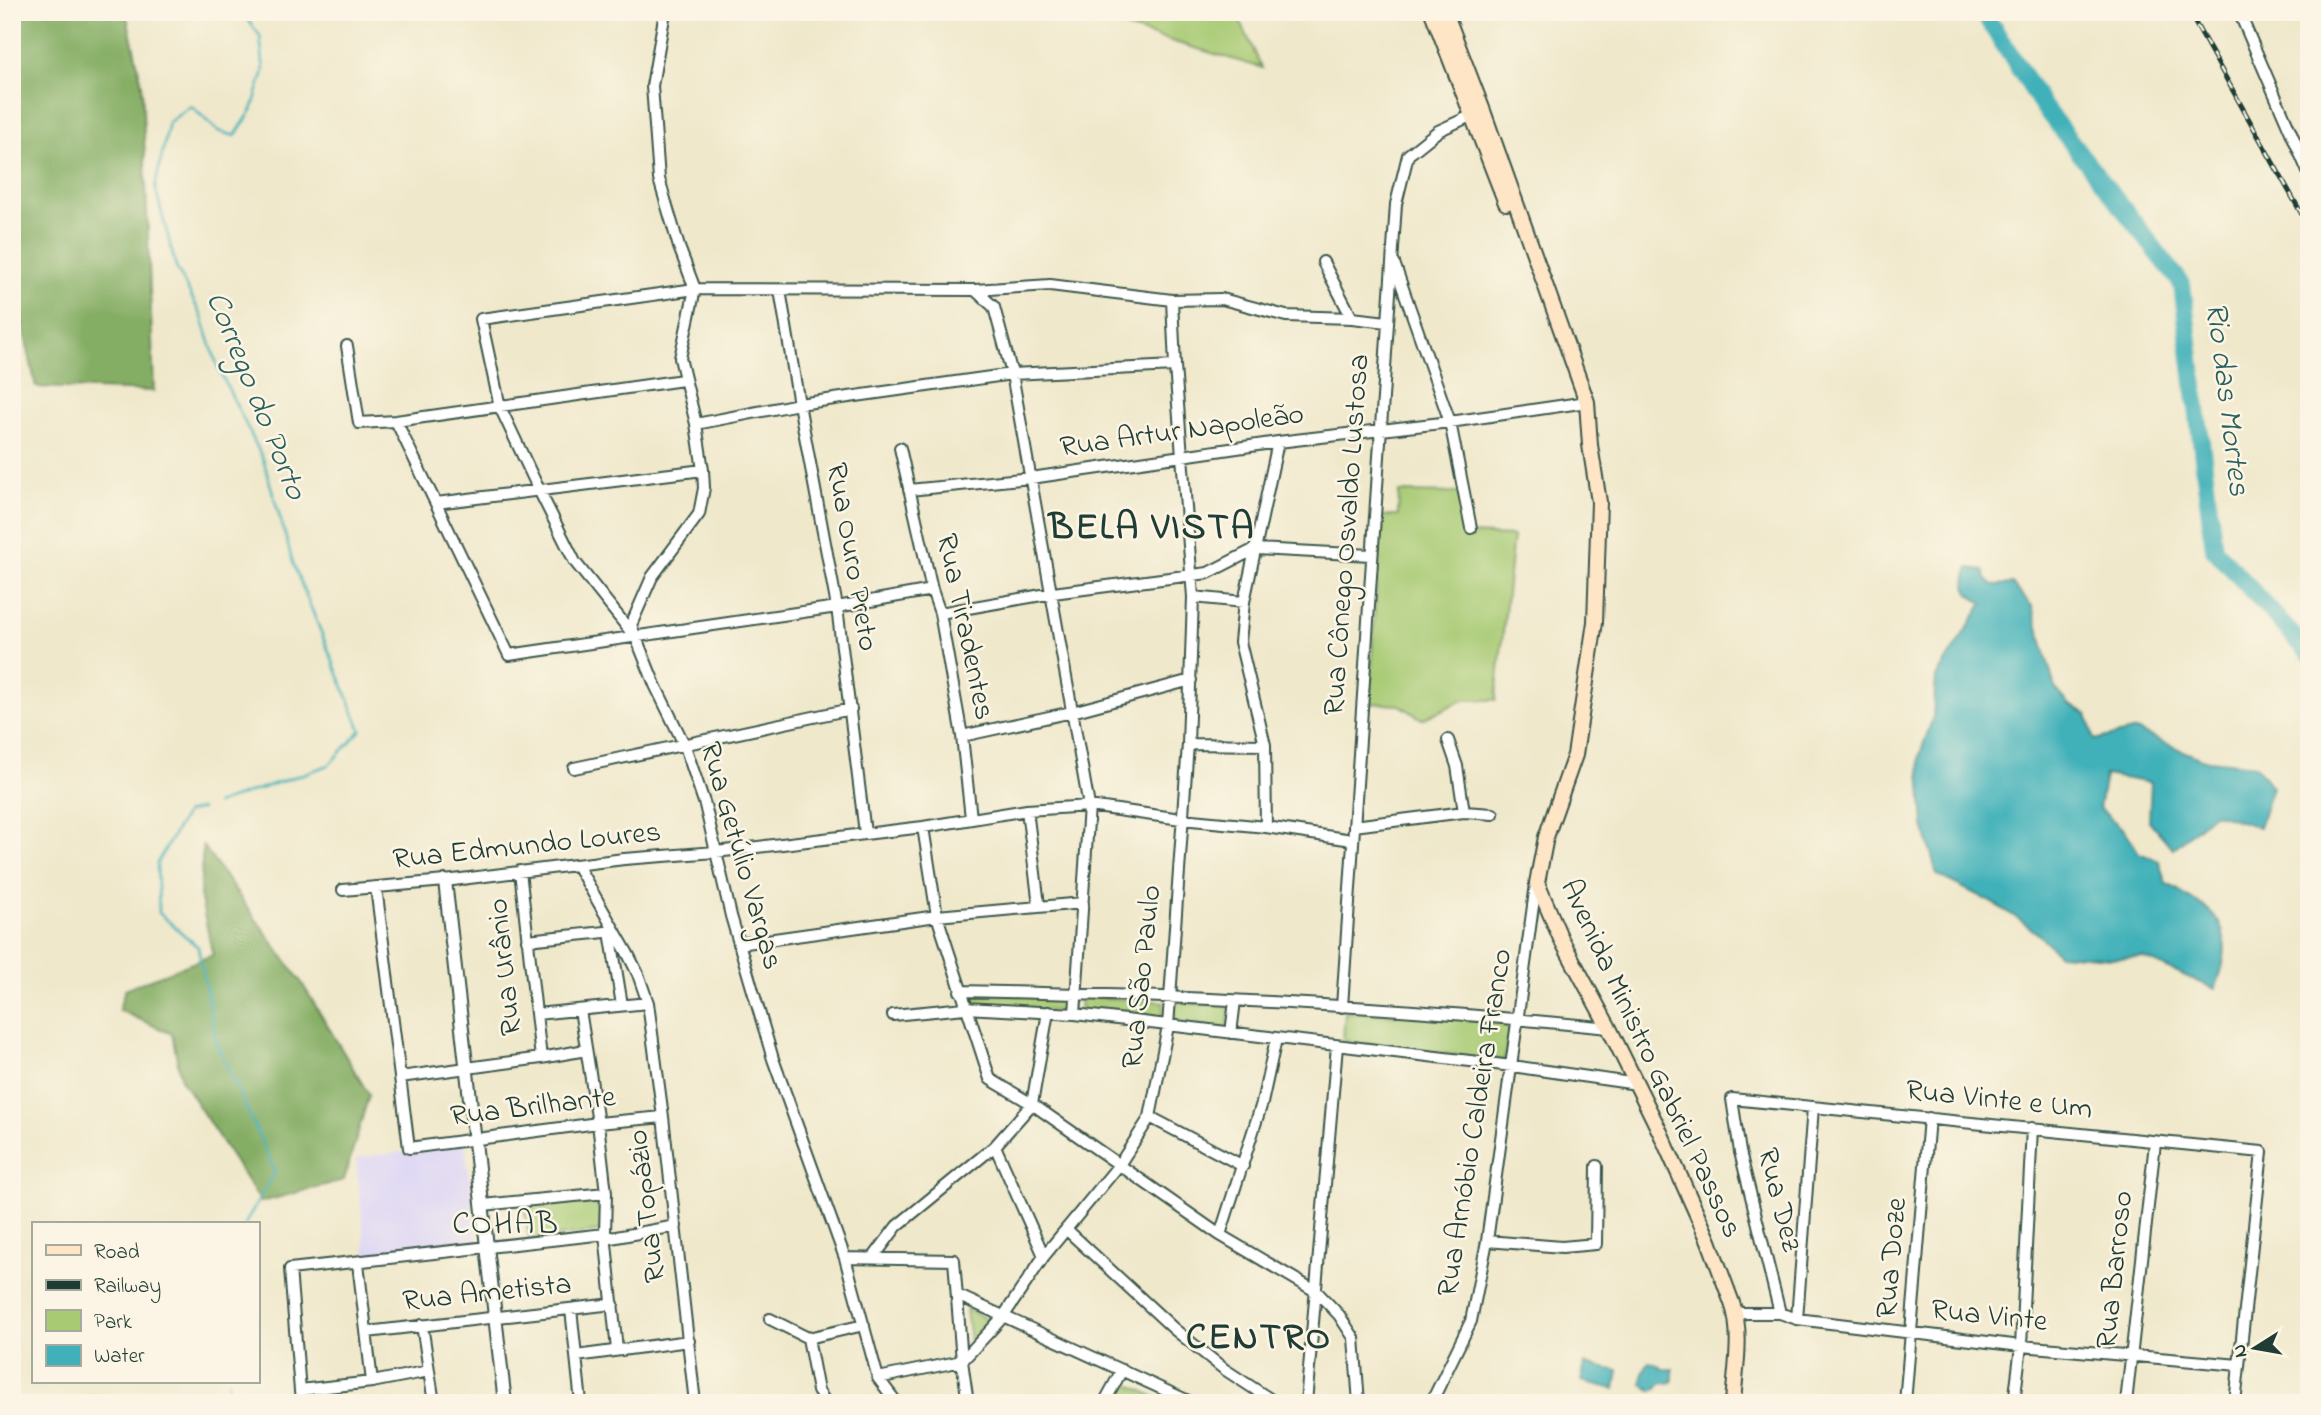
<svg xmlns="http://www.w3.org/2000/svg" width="2321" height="1415" font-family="'Indie Flower',sans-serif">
  <rect width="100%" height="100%" fill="#fcf5e5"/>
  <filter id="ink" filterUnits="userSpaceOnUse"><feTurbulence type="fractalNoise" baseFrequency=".0143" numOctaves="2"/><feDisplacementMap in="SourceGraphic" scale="14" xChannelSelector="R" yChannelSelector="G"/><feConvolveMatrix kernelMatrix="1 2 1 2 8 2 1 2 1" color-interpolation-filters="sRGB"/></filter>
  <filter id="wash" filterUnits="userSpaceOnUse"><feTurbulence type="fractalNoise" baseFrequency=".00686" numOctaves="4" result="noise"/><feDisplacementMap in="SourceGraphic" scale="28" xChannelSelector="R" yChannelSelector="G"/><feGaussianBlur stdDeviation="1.57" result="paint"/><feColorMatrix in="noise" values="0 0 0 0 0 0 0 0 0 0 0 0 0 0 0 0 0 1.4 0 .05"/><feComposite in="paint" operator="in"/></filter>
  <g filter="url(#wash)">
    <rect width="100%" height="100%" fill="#efe8cb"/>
    <path fill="#dcd5f6" d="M465,1144L477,1241L366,1254L356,1158Z"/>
    <path fill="#a7ca73" stroke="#638454" stroke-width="2" d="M1091,12H1236L1262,68L1090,17Z
      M1399,492L1459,493L1469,534L1513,536L1496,700H1463L1422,719L1400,705L1369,703L1381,516H1398Z
      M974,994L1072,997L1071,1012L974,1006Z
      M1081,996L1164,1002L1162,1021L1080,1013Z
      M1175,1002L1230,1007L1227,1028L1174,1021Z
      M1345,1012L1511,1021L1504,1061L1343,1041Z
      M598,1195L602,1231L529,1240L524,1204Z
      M966,1309L993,1322L971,1349Z
      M1122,1381L1168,1403H1111Z"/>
    <path fill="#85ae65" stroke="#52764c" stroke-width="2" d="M12,12H126L142,84L154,391L36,387L12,275Z
      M203,846L300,980L369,1095L344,1180L261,1202L181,1079L172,1034L119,1010L125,989L213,955L200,895Z"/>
    <path fill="#40b1b9" stroke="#307776" stroke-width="2" d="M1969,568L1984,570L1986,579L1992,585L2012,584L2032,606L2055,688L2070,705L2087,714L2094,740L2136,730L2201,759L2255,765L2272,787L2259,827L2214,813L2173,849L2149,821L2151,783L2105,775L2099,808L2126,832L2139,853L2159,861L2166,884C2179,888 2180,893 2189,898C2231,916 2231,951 2215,989L2142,957L2112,958L2058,954C2027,917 1980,896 1937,875L1924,826L1919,757L1933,717L1936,677L1983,603C1967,596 1961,585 1969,568Z
      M1649,1362L1660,1366L1662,1369H1673V1382L1660,1384L1657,1389L1652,1391L1642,1384L1643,1372Z
      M1585,1364L1618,1371L1615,1389L1581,1381Z"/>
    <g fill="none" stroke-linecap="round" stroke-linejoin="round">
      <path stroke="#40b1b9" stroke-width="2.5" d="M216,804L329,765L361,730L294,566L263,459L218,368L202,317L176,267L155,187L169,122L191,106L218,131L235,136L252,110L264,71L260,36L242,12
        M201,809L186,813L157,863L159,913L198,947L217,1044L275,1171L245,1224
        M228,1382L229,1403"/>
      <path stroke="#40b1b9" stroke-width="18" d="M1983,12L2043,106L2182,284L2214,549L2309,653"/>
    </g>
  </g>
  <g filter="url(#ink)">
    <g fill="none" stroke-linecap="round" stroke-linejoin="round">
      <defs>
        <path id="minor" d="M665,12L652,86L659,179L679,247L695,289
          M2239,12L2309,174
          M1323,262L1352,318
          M1394,263L1450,422L1471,528
          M695,289L680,358L696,424L703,470L704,488L699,514L652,577L631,625L655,685L685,746L705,805L731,916L773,1059L845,1258L878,1378L897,1403
          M780,290L799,404L837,607L865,833
          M975,290L994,307L1012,374L1089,806L1075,1014
          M347,346L359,423L396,421L509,655L837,607L932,590
          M396,421L683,380
          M696,424L799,404L1012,374L1175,366
          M900,448L932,590L940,613L962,736L971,818
          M909,490L1031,478L1278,442L1450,422L1587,402
          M436,503L703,470
          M1193,597L1244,602
          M940,613L1053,593L1208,573L1255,549L1371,555
          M635,637L575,562L539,490L500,407L481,319L695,289L975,290L1050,285L1172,300L1222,299L1286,316L1352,318L1387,322
          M962,736L1072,712L1191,680
          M1448,740L1457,766L1464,812
          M1188,744L1265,745
          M574,768L851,709
          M1027,810L1039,905
          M1354,826L1464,812L1493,814
          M923,827L937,916L990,1079L1032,1104L1220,1235L1317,1292L1339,1315L1354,1338L1359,1403
          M1266,827L1265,745L1240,642L1244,602L1278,442
          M577,865L628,954L638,974L648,1003L663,1117L695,1403
          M520,871L541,1058
          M376,887L409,1148L598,1123L663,1117
          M343,890L445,881L624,859L716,852L923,827L1027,810L1089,806L1181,819L1266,827L1352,840
          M610,932L622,1005
          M527,940L615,931
          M739,944L937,916L1083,903
          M960,991C1176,995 1394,1006 1609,1028
          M1342,1007L1396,204L1408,155L1438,131L1477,113
          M580,1010L598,1123L606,1193L605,1234L617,1350
          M536,1014L648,1003
          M893,1015L965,1008L1075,1014L1512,1066L1637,1084
          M1231,1033L1235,1001
          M400,1077L541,1058L586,1050
          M1150,1117L1243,1166
          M995,1146L1044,1256
          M483,1205L606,1193
          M1066,1229L1174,1329L1224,1369L1276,1403
          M1220,1235L1262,1103L1276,1039
          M1487,1241L1562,1247L1596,1244L1597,1166
          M845,1258L954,1260L962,1361L968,1403
          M873,1258L897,1226L995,1146L1032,1104L1048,1012
          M358,1263L372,1382
          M957,1295L1193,1403
          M571,1309L581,1403
          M1736,1313H1780L1797,1319L2021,1346L2239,1365
          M1780,1313L1740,1152L1732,1099L2262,1152L2235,1403
          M770,1319L808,1338
          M1797,1319L1813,1107
          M422,1325L434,1403
          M367,1332L613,1304
          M576,1356L689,1341
          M878,1378L962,1361L1003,1317L1044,1256L1119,1165L1150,1117L1168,1026L1188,744L1193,597L1175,366L1172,300
          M300,1390L372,1382L429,1371
          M301,1403L290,1269L605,1234L611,1238L676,1226
          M826,1403L818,1391L808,1338L864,1325
          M1104,1403L1122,1370
          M1306,1403L1337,1046
          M1431,1403L1471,1321L1487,1241L1536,884
          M1905,1403L1929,1118
          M2014,1403L2021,1346L2032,1128
          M2126,1403L2155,1143"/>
        <path id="tertiary" d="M445,881L505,1403"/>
        <path id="secondary" d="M1432,12L1506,203
          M1445,12L1483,111L1587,402L1590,445L1599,502L1595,622L1575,755L1546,837L1537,883L1561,939L1609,1028L1660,1132L1709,1241L1732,1303C1743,1332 1735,1372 1733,1403"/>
      </defs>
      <use href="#minor" stroke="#3e574b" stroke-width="14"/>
      <use href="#tertiary" stroke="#3e574b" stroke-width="16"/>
      <use href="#secondary" stroke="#3e574b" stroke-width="18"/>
      <use href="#minor" stroke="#fff" stroke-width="10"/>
      <use href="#tertiary" stroke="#fff" stroke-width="12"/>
      <use href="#secondary" stroke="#fde5c5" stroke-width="14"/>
      <defs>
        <path id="rail" d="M2189,12L2309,227"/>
      </defs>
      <use href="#rail" stroke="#1f3d34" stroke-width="5"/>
      <use href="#rail" stroke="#fcf5e5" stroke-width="2.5" stroke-dasharray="8" stroke-linecap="butt"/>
    </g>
  </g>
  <g text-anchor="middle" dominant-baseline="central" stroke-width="5" stroke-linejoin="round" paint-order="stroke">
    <g font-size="30" fill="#1f3d34" stroke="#fcf5e5">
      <text transform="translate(1182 432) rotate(-8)">Rua Artur Napoleão</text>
      <text transform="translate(1348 535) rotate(-86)">Rua Cônego Osvaldo Lustosa</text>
      <text transform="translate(851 557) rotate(80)">Rua Ouro Preto</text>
      <text transform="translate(964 627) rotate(78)">Rua Tiradentes</text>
      <text transform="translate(527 847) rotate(-6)">Rua Edmundo Loures</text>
      <text transform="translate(740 856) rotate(74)">Rua Getúlio Vargas</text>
      <text transform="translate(506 967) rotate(-96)">Rua Urânio</text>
      <text transform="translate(1143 977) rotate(-84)">Rua São Paulo</text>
      <text transform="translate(1650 1059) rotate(65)">Avenida Ministro Gabriel Passos</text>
      <text transform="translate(1999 1101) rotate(6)">Rua Vinte e Um</text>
      <text transform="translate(533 1108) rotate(-7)">Rua Brilhante</text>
      <text transform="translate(1476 1123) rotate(-81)">Rua Arnóbio Caldeira Franco</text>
      <text transform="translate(1778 1200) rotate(76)">Rua Dez</text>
      <text transform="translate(648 1206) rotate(-97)">Rua Topázio</text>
      <text transform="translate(1893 1258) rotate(-85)">Rua Doze</text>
      <text transform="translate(2116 1270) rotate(-84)">Rua Barroso</text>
      <text transform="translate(487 1294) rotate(-6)">Rua Ametista</text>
      <text transform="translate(1989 1317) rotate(6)">Rua Vinte</text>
    </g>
    <g font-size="32" font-style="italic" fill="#29605c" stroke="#fcf5e5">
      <text transform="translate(255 396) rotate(68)">Corrego do Porto</text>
      <text transform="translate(2226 399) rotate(83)">Rio das Mortes</text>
    </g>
    <g font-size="32" letter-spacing="2" fill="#1f3d34" stroke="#fcf5e5">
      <text x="506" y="1225">COHAB</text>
    </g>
    <g font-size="37" font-weight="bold" letter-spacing="2" fill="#1f3d34" stroke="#fcf5e5">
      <text x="1152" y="529">BELA VISTA</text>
      <text x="1259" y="1339">CENTRO</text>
    </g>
  </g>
  <rect width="2321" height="1415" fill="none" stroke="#fcf5e5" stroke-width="42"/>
  <rect x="32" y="1222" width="228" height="161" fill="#fcf5e5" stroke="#a4ab9e" stroke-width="2"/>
  <rect x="46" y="1245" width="35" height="10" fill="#fde5c5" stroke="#a4ab9e" stroke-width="2"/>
  <text x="94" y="1258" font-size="21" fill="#1f3d34">Road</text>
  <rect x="46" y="1280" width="35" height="10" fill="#1f3d34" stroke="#a4ab9e" stroke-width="2"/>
  <text x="94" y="1292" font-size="21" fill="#1f3d34">Railway</text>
  <rect x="46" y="1310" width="35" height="21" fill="#a7ca73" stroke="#a4ab9e" stroke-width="2"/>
  <text x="94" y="1328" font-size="21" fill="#1f3d34">Park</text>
  <rect x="46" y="1345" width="35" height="21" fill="#40b1b9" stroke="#a4ab9e" stroke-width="2"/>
  <text x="94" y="1362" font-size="21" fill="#1f3d34">Water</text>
  <g transform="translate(2255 1348) rotate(259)" stroke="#fcf5e5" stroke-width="5" paint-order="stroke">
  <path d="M0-5L12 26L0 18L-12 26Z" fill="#1f3d34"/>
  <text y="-10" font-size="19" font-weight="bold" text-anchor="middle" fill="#1f3d34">N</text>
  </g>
</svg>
